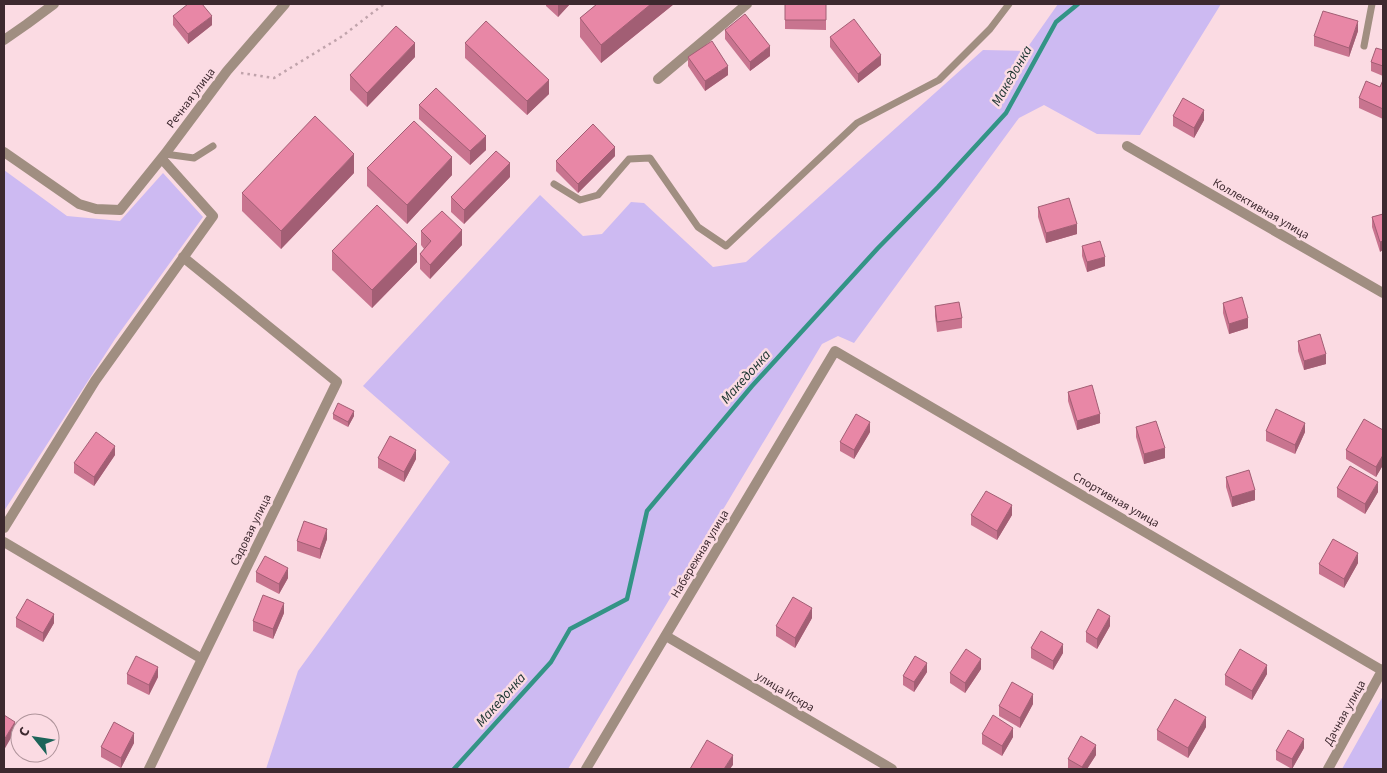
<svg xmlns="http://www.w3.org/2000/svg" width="1387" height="773" font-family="'Source Sans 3',sans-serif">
  <rect width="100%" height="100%" fill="#fbdbe3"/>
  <path fill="#cdbaf2" d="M1058,4H1221L1140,135L1097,134L1044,105L1019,118L854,343L838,336L822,344L568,769H266L298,671L450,462L363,386L540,195L583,236L602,234L631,202L644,203L713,267L746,262L983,50L1025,51Z
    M4,170L67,216L120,221L163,173L203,217L115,339L4,511Z
    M1383,696V769H1342Z"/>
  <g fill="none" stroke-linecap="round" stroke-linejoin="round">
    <path stroke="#339486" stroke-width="4.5" d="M454,769L551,662L570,629L627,599L647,511L752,386L878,248L938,187L1006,113L1056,22L1078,4"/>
    <path stroke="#c0a3ab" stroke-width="2.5" stroke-dasharray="2.5 4" stroke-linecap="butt" d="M241,73L274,78L341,37L384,4"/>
    <path stroke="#a08e81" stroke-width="7" d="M1364,46L1372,4
      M165,154L194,158L213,146
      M554,184L580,200L598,195L629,159L650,158L698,227L726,246L857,123L939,80L990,29L1009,4"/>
    <path stroke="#a08e81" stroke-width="10" d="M4,40L27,24L54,4
      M658,79L747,4
      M1127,146L1383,293
      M4,152L79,204L96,209L120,210L165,154L227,71L285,4
      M4,528L95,381L213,216L162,159
      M4,542L202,659L337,382L183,257
      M666,636L892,769
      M149,769L202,659
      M586,769L835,351L1383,671
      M1328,769L1383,669"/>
  </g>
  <path fill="#c8748f" d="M546,4H570L558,17L546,6Z
    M597,4H674L601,63L580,37V18Z
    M785,4H826V30L785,29Z
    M173,16L212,25L188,44L173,25Z
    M725,30L770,56L750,71L725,39Z
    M1358,31L1349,57L1314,46V36Z
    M830,37L881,65L858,83L830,47Z
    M465,43L549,94L527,115L465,58Z
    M1383,50V76L1371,71V62Z
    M415,57L367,107L350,90V75Z
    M688,57L728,75L705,91L688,66Z
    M1383,80V119L1359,108V98L1380,87Z
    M419,105L486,150L470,165L419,119Z
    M1173,116L1204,120L1194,138L1173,126Z
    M615,156L578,193L556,171V161Z
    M367,168L452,175L407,224L367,186Z
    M354,173L281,249L242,211V193Z
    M510,177L464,224L451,212V197Z
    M1038,207L1077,234L1046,243L1038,217Z
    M1383,214L1380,252L1372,227V217Z
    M421,231L462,245L430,279L420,269V254L424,249L421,245Z
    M1082,246L1105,266L1087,272L1082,256Z
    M332,251L417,262L372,308L332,270Z
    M1223,303L1248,328L1229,334L1223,313Z
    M935,306L962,318V328L937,332L935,316Z
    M1298,341L1326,364L1304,370L1298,351Z
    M1068,392L1100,423L1077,430L1068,401Z
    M333,414L354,416L348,427L333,419Z
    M1136,427L1165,458L1144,464L1136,437Z
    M1383,430V465L1376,477L1346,459V450Z
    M1266,431L1305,432L1295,454L1266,441Z
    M870,432L854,459L840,451V442Z
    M115,455L94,486L74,473V463Z
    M378,458L416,459L404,482L378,468Z
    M1226,477L1255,500L1232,507L1226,487Z
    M1337,488L1378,492L1365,514L1337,497Z
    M971,515H1012L997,540L971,525Z
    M327,539L320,559L297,551V541Z
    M1358,563L1344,588L1319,574V564Z
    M256,572L288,578L279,594L256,582Z
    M284,613L273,639L253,631V621Z
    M16,618L54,623L43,642L16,627Z
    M812,618L795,648L776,636V626Z
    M1110,626L1097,649L1086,642V632Z
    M1031,648L1063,653L1053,670L1031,658Z
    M981,669L965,693L950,683V673Z
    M927,672L914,692L903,685V676Z
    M127,674L158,677L149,695L127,684Z
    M1267,674L1252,700L1225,685V675Z
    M1033,704L1020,728L999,716V706Z
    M1206,727L1188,758L1157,740V730Z
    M982,734L1013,737L1002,756L982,744Z
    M134,743L121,768L101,757V747Z
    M1304,748L1292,769L1276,760V751Z
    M1096,755L1087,769H1068V759Z"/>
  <path fill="#a25e74" d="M558,4H570L558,17Z
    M651,4H674L601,63V45Z
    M212,16V25L188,44V34Z
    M1358,21V31L1349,57V48Z
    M415,43V57L367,107V93Z
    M770,46V56L750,71V62Z
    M881,55V65L858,83V74Z
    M728,66V75L705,91V81Z
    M549,80V94L527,115V101Z
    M1204,110V120L1194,138V128Z
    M486,136V150L470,165V151Z
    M615,147V156L578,193V184Z
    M354,154V173L281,249V231Z
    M452,157V175L407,224V205Z
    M510,163V177L464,224V210Z
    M1077,224V234L1046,243V233Z
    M462,230V245L430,279V265Z
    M1383,241V250L1380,252V242Z
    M417,244V262L372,308V290Z
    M1105,257V266L1087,272V262Z
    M1248,318V328L1229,334V324Z
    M1326,354V364L1304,370V361Z
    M354,411V416L348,427V422Z
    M1100,414V423L1077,430V421Z
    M870,422V432L854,459V450Z
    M1305,423V432L1295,454V445Z
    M115,446V455L94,486V477Z
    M1165,448V458L1144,464V454Z
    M416,450V459L404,482V472Z
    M1383,455V465L1376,477V467Z
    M1378,482V492L1365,514V504Z
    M1255,490V500L1232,507V497Z
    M1012,505V515L997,540V531Z
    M327,529V539L320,559V549Z
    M1358,553V563L1344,588V579Z
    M288,568V578L279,594V584Z
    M284,603V613L273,639V629Z
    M812,608V618L795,648V638Z
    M54,614V623L43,642V633Z
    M1110,616V626L1097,649V639Z
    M1063,644V653L1053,670V661Z
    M981,659V669L965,693V683Z
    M927,663V672L914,692V682Z
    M1267,665V674L1252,700V691Z
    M158,667V677L149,695V685Z
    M1033,694V704L1020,728V718Z
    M1206,717V727L1188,758V748Z
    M15,722V731L4,750V740Z
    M1013,728V737L1002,756V746Z
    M134,733V743L121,768V758Z
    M1304,739V748L1292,769V759Z
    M1096,745V755L1087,769H1082V767Z
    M733,755V765L730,769H724Z"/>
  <path fill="#e887a6" stroke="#a25e74" d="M188,4H202L212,16L188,34L173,16Z
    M597,4H651L601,45L580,18Z
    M785,4H826V20H785Z
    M1323,11L1358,21L1349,48L1314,36Z
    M745,14L770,46L750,62L725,30Z
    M854,19L881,55L858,74L830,37Z
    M486,21L549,80L527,101L465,43Z
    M396,26L415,43L367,93L350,75Z
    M712,41L728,66L705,81L688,57Z
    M1376,48L1383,50V66L1371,62Z
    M1383,80V109L1359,98L1366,81L1380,87Z
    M436,88L486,136L470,151L419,105Z
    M1183,98L1204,110L1194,128L1173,116Z
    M315,116L354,154L281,231L242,193Z
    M414,121L452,157L407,205L367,168Z
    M593,124L615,147L578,184L556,161Z
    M496,151L510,163L464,210L451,197Z
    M1069,198L1077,224L1046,233L1038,207Z
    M377,205L417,244L372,290L332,251Z
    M442,211L462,230L430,265L420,254L431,241L421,231Z
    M1383,214V241L1380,242L1372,217Z
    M1100,241L1105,257L1087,262L1082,246Z
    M1242,297L1248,318L1229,324L1223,303Z
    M959,302L962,318L937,322L935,306Z
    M1320,334L1326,354L1304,361L1298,341Z
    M1092,385L1100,414L1077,421L1068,392Z
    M338,403L354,411L348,422L333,414Z
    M1276,409L1305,423L1295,445L1266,431Z
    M856,414L870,422L854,450L840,442Z
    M1364,419L1383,430V455L1376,467L1346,450Z
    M1156,421L1165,448L1144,454L1136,427Z
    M96,432L115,446L94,477L74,463Z
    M390,436L416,450L404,472L378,458Z
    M1350,466L1378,482L1365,504L1337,488Z
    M1249,470L1255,490L1232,497L1226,477Z
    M986,491L1012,505L997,531L971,515Z
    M304,521L327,529L320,549L297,541Z
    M1333,539L1358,553L1344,579L1319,564Z
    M265,556L288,568L279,584L256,572Z
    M263,595L284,603L273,629L253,621Z
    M793,597L812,608L795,638L776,626Z
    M27,599L54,614L43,633L16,618Z
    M1098,609L1110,616L1097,639L1086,632Z
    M1041,631L1063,644L1053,661L1031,648Z
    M966,649L981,659L965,683L950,673Z
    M1240,649L1267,665L1252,691L1225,675Z
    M136,656L158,667L149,685L127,674Z
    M915,656L927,663L914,682L903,676Z
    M1012,682L1033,694L1020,718L999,706Z
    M1175,699L1206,717L1188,748L1157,730Z
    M4,715L15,722L4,740Z
    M993,715L1013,728L1002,746L982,734Z
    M114,722L134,733L121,758L101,747Z
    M1288,730L1304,739L1292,759L1276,751Z
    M1081,736L1096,745L1082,767L1068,759Z
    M707,740L733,755L724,769H690Z"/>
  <g text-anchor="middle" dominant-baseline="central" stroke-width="5" stroke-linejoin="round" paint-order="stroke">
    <g font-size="12" fill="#3d292f" stroke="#fbdbe3">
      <text transform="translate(191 98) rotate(-53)">Речная улица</text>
      <text transform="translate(1261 209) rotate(30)">Коллективная улица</text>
      <text transform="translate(1116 500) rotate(30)">Спортивная улица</text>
      <text transform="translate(251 530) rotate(-64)">Садовая улица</text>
      <text transform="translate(700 554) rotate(-59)">Набережная улица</text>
      <text transform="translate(785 692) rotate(31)">улица Искра</text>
      <text transform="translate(1345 713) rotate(-61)">Дачная улица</text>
    </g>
    <g font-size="14" font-style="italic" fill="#203833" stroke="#fbdbe3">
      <text transform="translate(1012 76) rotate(-60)">Македонка</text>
      <text transform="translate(746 377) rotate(-48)">Македонка</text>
      <text transform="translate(501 700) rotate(-48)">Македонка</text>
    </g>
  </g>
  <rect width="1387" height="773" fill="none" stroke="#3d292f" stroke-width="10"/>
  <g transform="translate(35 738) rotate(300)"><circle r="24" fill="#fbdbe3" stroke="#af949b"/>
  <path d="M0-4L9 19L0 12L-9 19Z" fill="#1c6459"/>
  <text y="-8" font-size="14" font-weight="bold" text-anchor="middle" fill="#3d292f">С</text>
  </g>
</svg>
